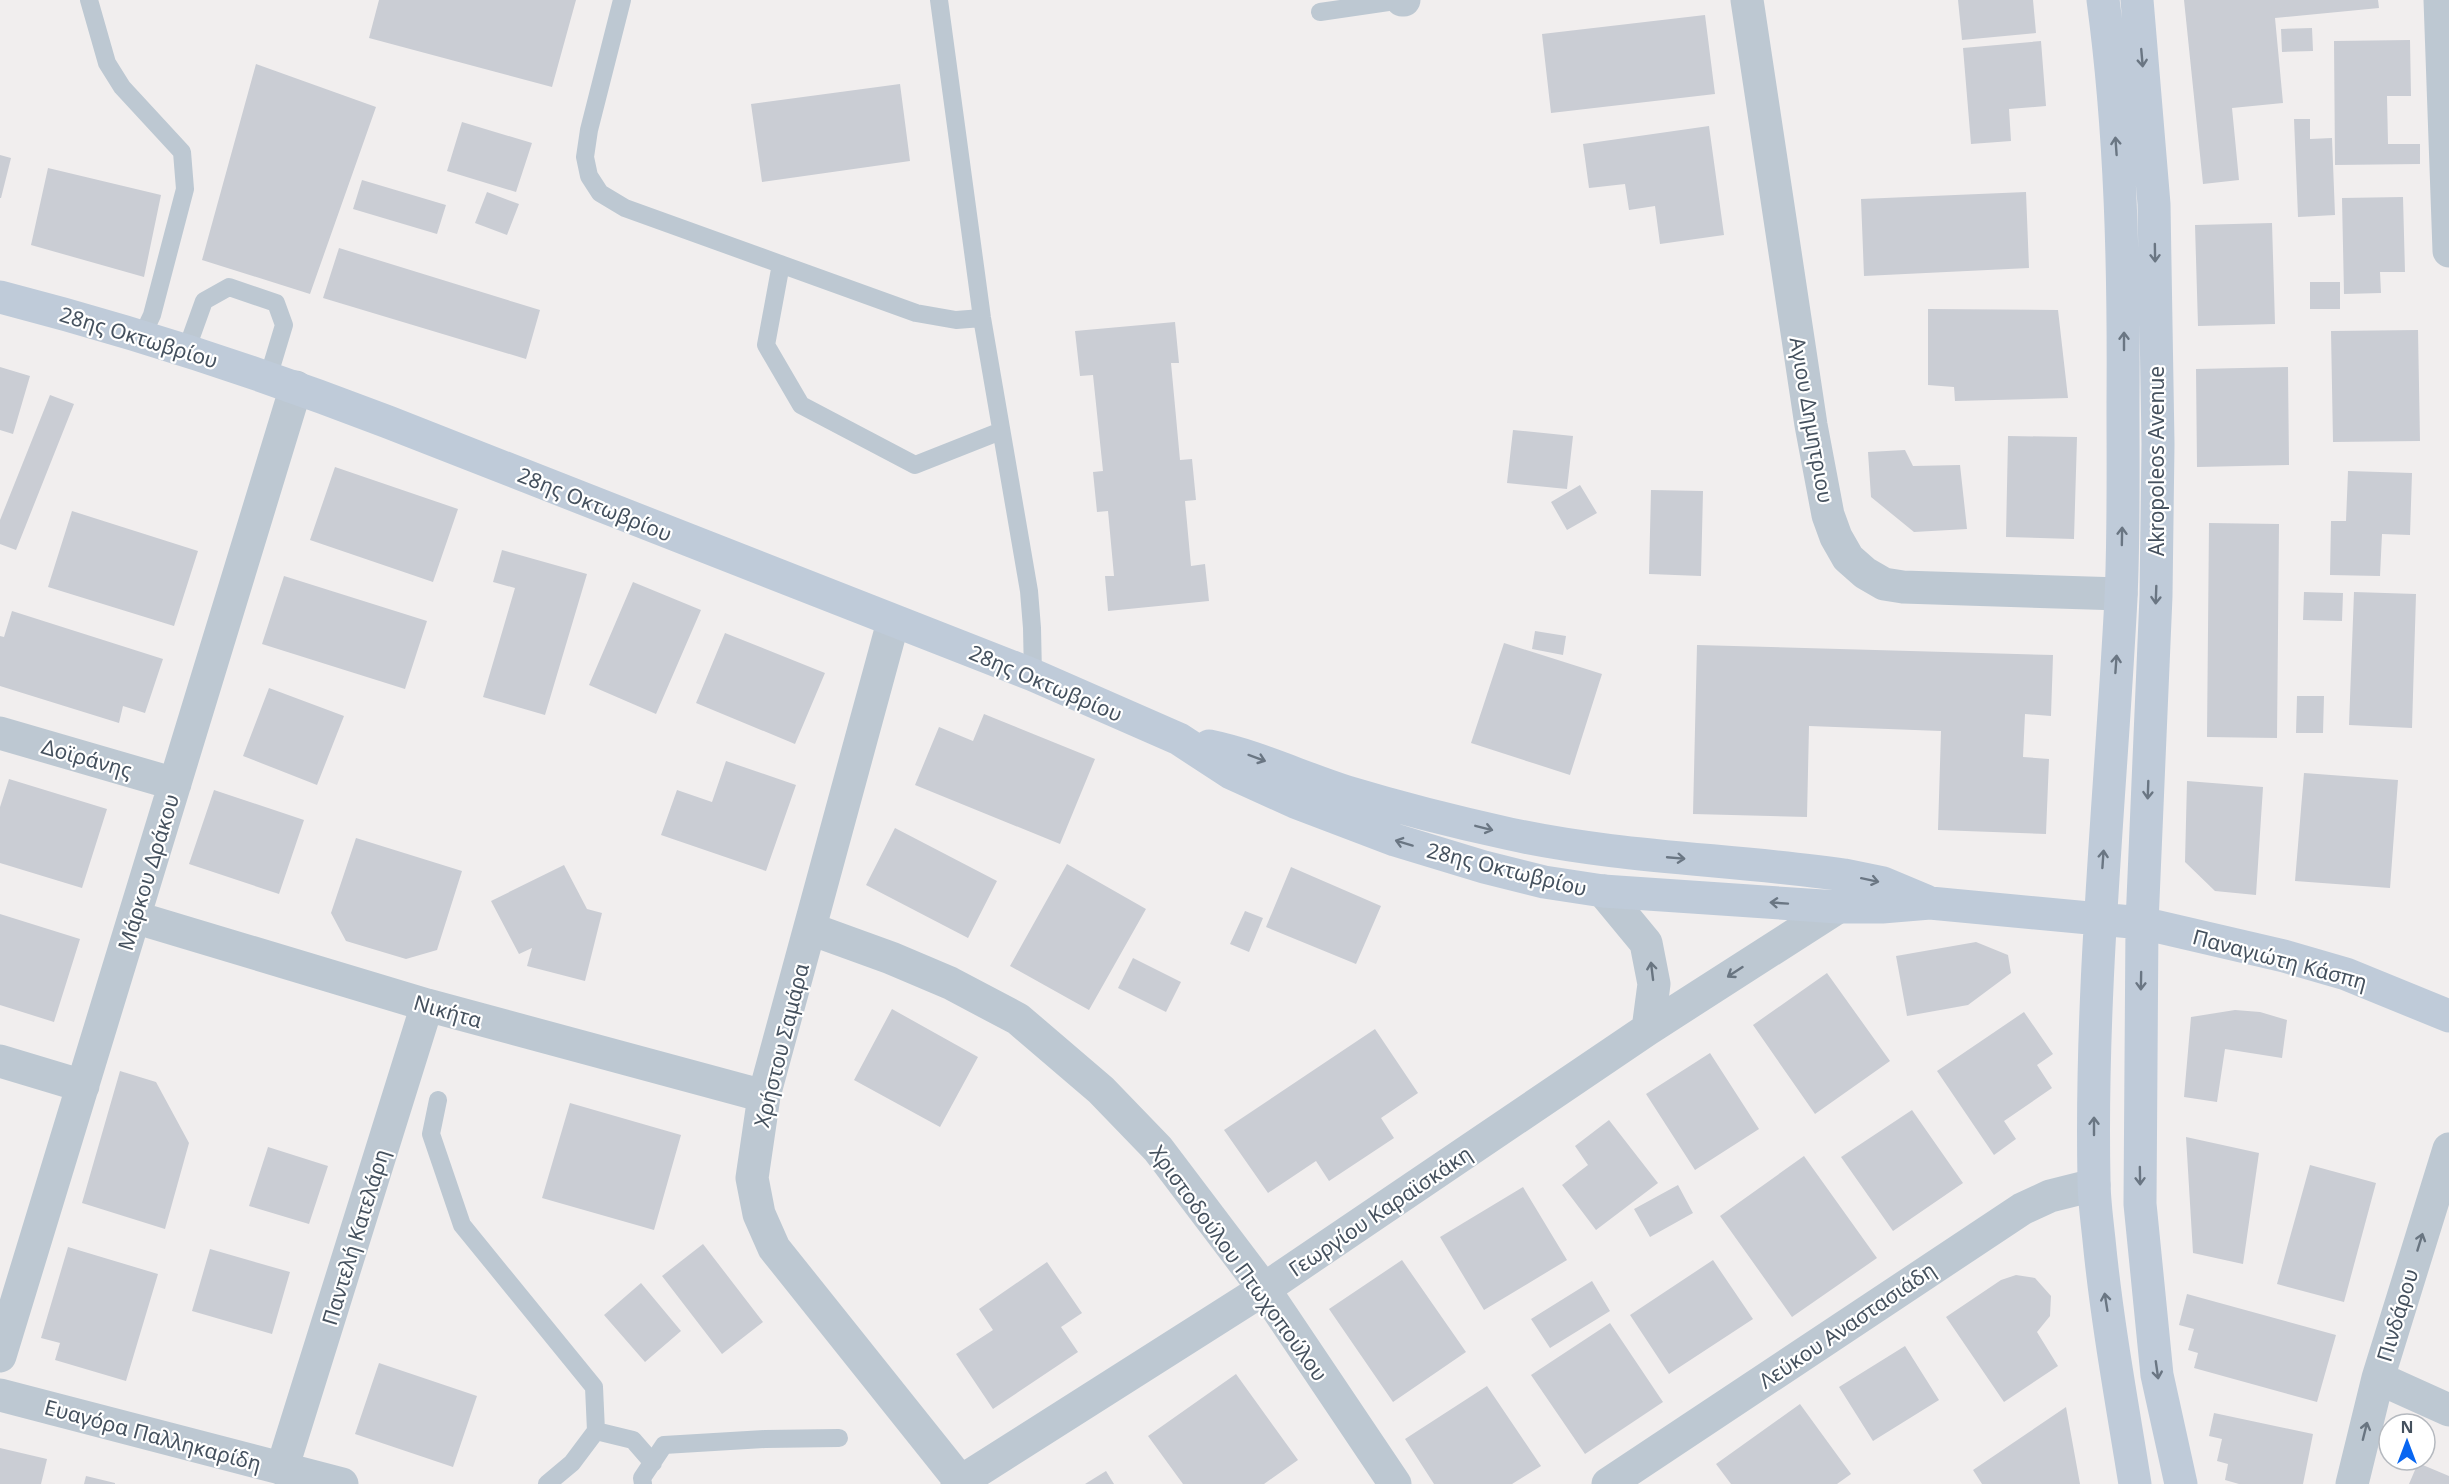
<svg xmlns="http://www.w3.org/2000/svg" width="2449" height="1484" font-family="'Noto Sans',sans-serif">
  <rect width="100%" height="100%" fill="#f1eeee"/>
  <path fill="#cacdd4" d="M379,0H576L552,87L369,38Z
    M1958,0H2033L2036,33L1962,40Z
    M2184,0H2378L2379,8L2275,18L2283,103L2232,108L2239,180L2203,184Z
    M1705,15L1715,94L1551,113L1542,34Z
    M2312,28L2313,51L2282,52L2281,29Z
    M2410,40L2411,96H2387L2388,144H2420V164L2335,165L2334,41Z
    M2041,41L2046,106L2009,109L2011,141L1971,144L1963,48Z
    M256,64L376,107L310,294L202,260Z
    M900,84L910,161L762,182L751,104Z
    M2294,119H2310V139L2332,138L2335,215L2298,217Z
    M462,122L532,143L516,192L447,171Z
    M1709,126L1724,235L1660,244L1655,206L1629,210L1625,184L1589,188L1583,144Z
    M0,155L11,158L1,198H0Z
    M48,168L161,195L144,277L31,245Z
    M362,180L446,205L437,234L353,209Z
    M487,192L519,204L507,235L475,223Z
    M2026,192L2029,268L1864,276L1861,199Z
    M2403,197L2405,272H2380L2381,293L2344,294L2342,198Z
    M2272,223L2275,324L2198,326L2195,225Z
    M339,248L540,310L526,359L323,298Z
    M2310,282H2340V309H2310Z
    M1928,309L2058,310L2068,398L1955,401L1954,387L1928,385Z
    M1175,322L1179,363H1171L1180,460L1192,459L1196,500L1185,501L1191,566L1205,564L1209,601L1108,611L1105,576H1114L1108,511L1097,512L1093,472L1103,471L1093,375L1080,376L1075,331Z
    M2418,330L2420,441L2333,442L2331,331Z
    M0,367L30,376L13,434L0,430Z
    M2288,367L2289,465L2197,467L2196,369Z
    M50,395L74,404L16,550L0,544V520Z
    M1513,430L1573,436L1567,489L1507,483Z
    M2008,436L2077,437L2074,539L2006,537Z
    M1905,450L1913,466L1960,465L1967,529L1914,532L1871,497L1868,452Z
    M335,467L458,509L433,582L310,540Z
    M2348,471L2412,473L2410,535L2382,534L2380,576L2330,575L2331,521H2346Z
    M1580,485L1597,513L1567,530L1551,502Z
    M1651,490L1703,491L1701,576L1649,574Z
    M72,511L198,551L174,626L48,587Z
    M2209,523L2279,524L2277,738L2207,737Z
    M502,550L587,574L545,715L483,697L515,588L493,582Z
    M284,576L427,621L405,689L262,644Z
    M633,582L701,610L656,714L589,685Z
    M2304,592L2343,593L2342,621L2303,620Z
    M2354,592L2416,594L2412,728L2349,725Z
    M12,611L163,659L145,713L123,706L119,723L0,686V636L4,637Z
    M1535,631L1566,636L1563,655L1532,649Z
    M725,633L825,673L795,744L696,703Z
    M1504,643L1602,674L1570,775L1471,743Z
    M1697,645L2053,655L2051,716L2025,714L2023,757L2049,759L2046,834L1938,830L1941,731L1809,726L1807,817L1693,814Z
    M269,688L344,716L317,785L243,756Z
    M2297,696H2324L2323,733H2296Z
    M984,714L1095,759L1060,844L915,785L939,727L973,741Z
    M726,761L796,785L766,871L661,835L677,790L712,802Z
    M2304,773L2398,780L2390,888L2295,881Z
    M9,779L107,809L82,888L0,863V807Z
    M2187,781L2263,787L2256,895L2215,891L2185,862Z
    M214,790L304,820L279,894L189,864Z
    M895,828L997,881L968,938L866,885Z
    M356,838L462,871L437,950L406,959L346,941L331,913Z
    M1067,864L1146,909L1089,1010L1010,966Z
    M564,865L587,909L602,913L585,981L527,966L532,948L519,954L491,901Z
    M1291,867L1381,906L1356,964L1266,927Z
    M1245,911L1263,918L1249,952L1230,944Z
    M0,914L80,939L54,1022L0,1005Z
    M1976,942L2008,955L2011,973L1968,1005L1907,1016L1896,956Z
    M1133,958L1181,982L1166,1012L1118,988Z
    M1827,973L1890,1061L1815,1114L1753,1025Z
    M892,1009L978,1057L940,1127L854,1080Z
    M2235,1010L2260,1012L2287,1020L2282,1058L2225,1049L2217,1102L2184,1097L2191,1017Z
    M2024,1012L2053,1054L2037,1065L2052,1088L2004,1121L2016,1139L1994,1155L1937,1071Z
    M1375,1029L1418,1093L1381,1118L1394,1138L1329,1181L1316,1161L1268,1193L1224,1130Z
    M1710,1053L1759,1129L1695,1170L1646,1094Z
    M120,1071L156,1082L189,1143L165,1229L82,1203Z
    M570,1103L681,1135L654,1230L542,1198Z
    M1912,1110L1963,1183L1893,1231L1841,1157Z
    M1609,1120L1658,1183L1596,1230L1562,1185L1588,1165L1575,1146Z
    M2186,1137L2259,1153L2243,1264L2193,1253Z
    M268,1147L328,1166L309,1224L249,1206Z
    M1804,1156L1877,1258L1792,1317L1720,1216Z
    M2310,1165L2376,1183L2344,1302L2277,1284Z
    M1678,1185L1693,1213L1650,1237L1634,1209Z
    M1523,1187L1567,1260L1484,1310L1440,1237Z
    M703,1244L763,1322L722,1354L662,1276Z
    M68,1247L158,1274L126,1381L55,1360L60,1343L41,1338Z
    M210,1249L290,1272L272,1334L192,1311Z
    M1402,1260L1466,1352L1393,1402L1329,1309Z
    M1713,1260L1753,1319L1669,1374L1630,1315Z
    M1047,1262L1082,1313L1061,1327L1078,1352L993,1409L956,1354L993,1330L979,1309Z
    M2016,1275L2035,1278L2051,1296L2050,1316L2037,1332L2058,1366L2004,1402L1946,1317L2001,1280Z
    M1592,1281L1610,1311L1550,1348L1531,1319Z
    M641,1283L681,1331L645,1362L604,1315Z
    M2187,1294L2336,1335L2317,1402L2194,1368L2198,1353L2188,1350L2194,1329L2179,1325Z
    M1610,1323L1663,1402L1585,1454L1531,1375Z
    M1905,1346L1939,1400L1873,1441L1839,1387Z
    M379,1363L477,1396L453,1467L355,1434Z
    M1236,1374L1298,1460L1264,1484H1183L1148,1436Z
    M1487,1386L1541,1466L1512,1484H1434L1405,1439Z
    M1800,1404L1851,1474L1837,1484H1731L1716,1464Z
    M2066,1407L2080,1484H1982L1973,1470Z
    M2214,1413L2313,1434L2303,1484H2239L2225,1480L2228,1464L2217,1461L2222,1439L2209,1436Z
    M0,1448L47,1459L41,1484H0Z
    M2418,1463L2449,1476V1484H2409Z
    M1106,1471L1114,1484H1085Z
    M86,1476L115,1483V1484H84Z"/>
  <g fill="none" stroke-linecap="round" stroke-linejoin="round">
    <path stroke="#bdc8d2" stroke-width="18" d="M89,0L107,63L122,87L182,152L185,189L152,315L142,336
      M622,0L589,130L585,157L589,176L600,193L625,208L916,313L956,320L982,318
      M939,0L982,318L1029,591L1032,628L1033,675
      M1320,12L1402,0
      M781,264L766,345L801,405L915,465L1001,431
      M186,351L204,301L229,287L276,303L284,325L268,378
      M438,1100L431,1134L462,1225L594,1387L596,1431L572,1463L547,1484
      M596,1431L633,1440L653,1463
      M643,1484L642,1478L664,1445L765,1439L839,1438"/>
    <path stroke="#bdc8d2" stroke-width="33" d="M1402,0H1404
      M1747,0L1811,425L1828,515L1836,537L1848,558L1865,573L1884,584L1903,587L2121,594
      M2440,0L2449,251
      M893,622L764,1096L752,1178L759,1214L774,1248L961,1482
      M0,733L175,784
      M1603,891L1646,943L1654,984L1648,1029
      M134,917L427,1005L764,1096
      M811,929L891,958L950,983L1018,1019L1101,1090L1158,1149L1264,1289L1395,1484
      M0,1061L83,1086
      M0,1356L296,387
      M2378,1378L2449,1410
      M0,1395L342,1484
      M282,1469L427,1005
      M957,1484L1264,1289L1648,1029L1838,907
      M1608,1484L2022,1209L2050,1196L2094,1185
      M2352,1484L2378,1378L2449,1149"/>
    <path stroke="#bfcbd9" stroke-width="33" d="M2103,0C2121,133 2124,269 2123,403C2123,468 2124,533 2121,598C2111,792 2090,986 2094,1180C2094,1200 2097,1220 2099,1240C2107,1322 2122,1403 2135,1484
      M2137,0L2154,204L2158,444L2156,596L2142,923L2140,1204L2157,1375L2181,1484
      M0,297C132,331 261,373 388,422L1033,675L1179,739L1231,773L1295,802L1395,840L1484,867L1544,882L1603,891L1838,907H1882L1930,903L2142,923L2284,956L2346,974L2449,1016
      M1209,746C1257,756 1300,777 1347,792C1400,808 1455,822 1510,834C1620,858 1732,859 1844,875L1883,883L1926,901"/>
  </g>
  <defs><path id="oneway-shaft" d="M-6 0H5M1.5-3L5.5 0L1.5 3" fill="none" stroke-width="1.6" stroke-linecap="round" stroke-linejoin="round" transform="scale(1.5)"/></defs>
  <g stroke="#6a7683">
    <use href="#oneway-shaft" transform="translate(2142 58) rotate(85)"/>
    <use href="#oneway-shaft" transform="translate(2116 146) rotate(-94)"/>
    <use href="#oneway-shaft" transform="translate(2155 253) rotate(89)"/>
    <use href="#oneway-shaft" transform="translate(2124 341) rotate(-90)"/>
    <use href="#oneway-shaft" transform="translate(2122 536) rotate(-89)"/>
    <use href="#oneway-shaft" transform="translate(2156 595) rotate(92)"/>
    <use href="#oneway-shaft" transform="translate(2116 664) rotate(-86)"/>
    <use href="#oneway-shaft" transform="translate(1257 758) rotate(20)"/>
    <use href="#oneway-shaft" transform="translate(2148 790) rotate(92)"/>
    <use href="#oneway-shaft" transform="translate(1484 828) rotate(14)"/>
    <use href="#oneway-shaft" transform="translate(1404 843) rotate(-163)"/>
    <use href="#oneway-shaft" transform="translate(1676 858) rotate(5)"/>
    <use href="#oneway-shaft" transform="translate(2103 859) rotate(-86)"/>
    <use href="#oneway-shaft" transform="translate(1870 880) rotate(12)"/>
    <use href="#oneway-shaft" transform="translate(1779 903) rotate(-176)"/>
    <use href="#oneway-shaft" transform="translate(2141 981) rotate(91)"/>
    <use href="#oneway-shaft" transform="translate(2094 1126) rotate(-90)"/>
    <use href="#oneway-shaft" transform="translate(2140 1176) rotate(89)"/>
    <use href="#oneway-shaft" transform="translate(2106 1302) rotate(-99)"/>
    <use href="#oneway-shaft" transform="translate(2157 1370) rotate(82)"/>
  </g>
  <g stroke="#697581">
    <use href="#oneway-shaft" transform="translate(1652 971) rotate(-97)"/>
    <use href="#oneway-shaft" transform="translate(1735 972) rotate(147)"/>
    <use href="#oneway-shaft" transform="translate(2420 1242) rotate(-73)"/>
    <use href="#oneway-shaft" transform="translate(2365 1431) rotate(-76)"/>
  </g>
  <g text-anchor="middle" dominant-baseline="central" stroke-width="4.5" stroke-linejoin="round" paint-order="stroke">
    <g font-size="21" fill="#45515e" stroke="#fff">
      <text transform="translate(139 337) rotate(17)">28ης Οκτωβρίου</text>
      <text transform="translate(1812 420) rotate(80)">Αγιου Δημητριου</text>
      <text transform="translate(2156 461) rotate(-90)">Akropoleos Avenue</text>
      <text transform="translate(595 504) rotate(22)">28ης Οκτωβρίου</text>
      <text transform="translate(1046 683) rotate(23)">28ης Οκτωβρίου</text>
      <text transform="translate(87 758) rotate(16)">Δοϊράνης</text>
      <text transform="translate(1507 869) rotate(14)">28ης Οκτωβρίου</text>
      <text transform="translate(148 872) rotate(-73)">Μάρκου Δράκου</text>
      <text transform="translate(2280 959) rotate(15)">Παναγιώτη Κάσπη</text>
      <text transform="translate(448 1011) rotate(16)">Νικήτα</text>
      <text transform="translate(781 1045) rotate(-76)">Χρήστου Σαμάρα</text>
      <text transform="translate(1380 1211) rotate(-34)">Γεωργίου Καραϊσκάκη</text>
      <text transform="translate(355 1237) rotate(-73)">Παντελή Κατελάρη</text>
      <text transform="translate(1239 1263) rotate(54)">Χριστοδούλου Πτωχοπούλου</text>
      <text transform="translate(2397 1315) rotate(-73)">Πινδάρου</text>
      <text transform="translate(1847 1325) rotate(-34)">Λεύκου Αναστασιάδη</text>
      <text transform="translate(153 1435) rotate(15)">Ευαγόρα Παλληκαρίδη</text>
    </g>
  </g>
  <g transform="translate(2407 1442)"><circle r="28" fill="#ffffff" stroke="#b5b9bf" stroke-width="1.5"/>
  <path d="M0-4.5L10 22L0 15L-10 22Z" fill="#0866f1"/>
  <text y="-9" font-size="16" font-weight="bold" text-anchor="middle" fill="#45515e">N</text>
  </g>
</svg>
